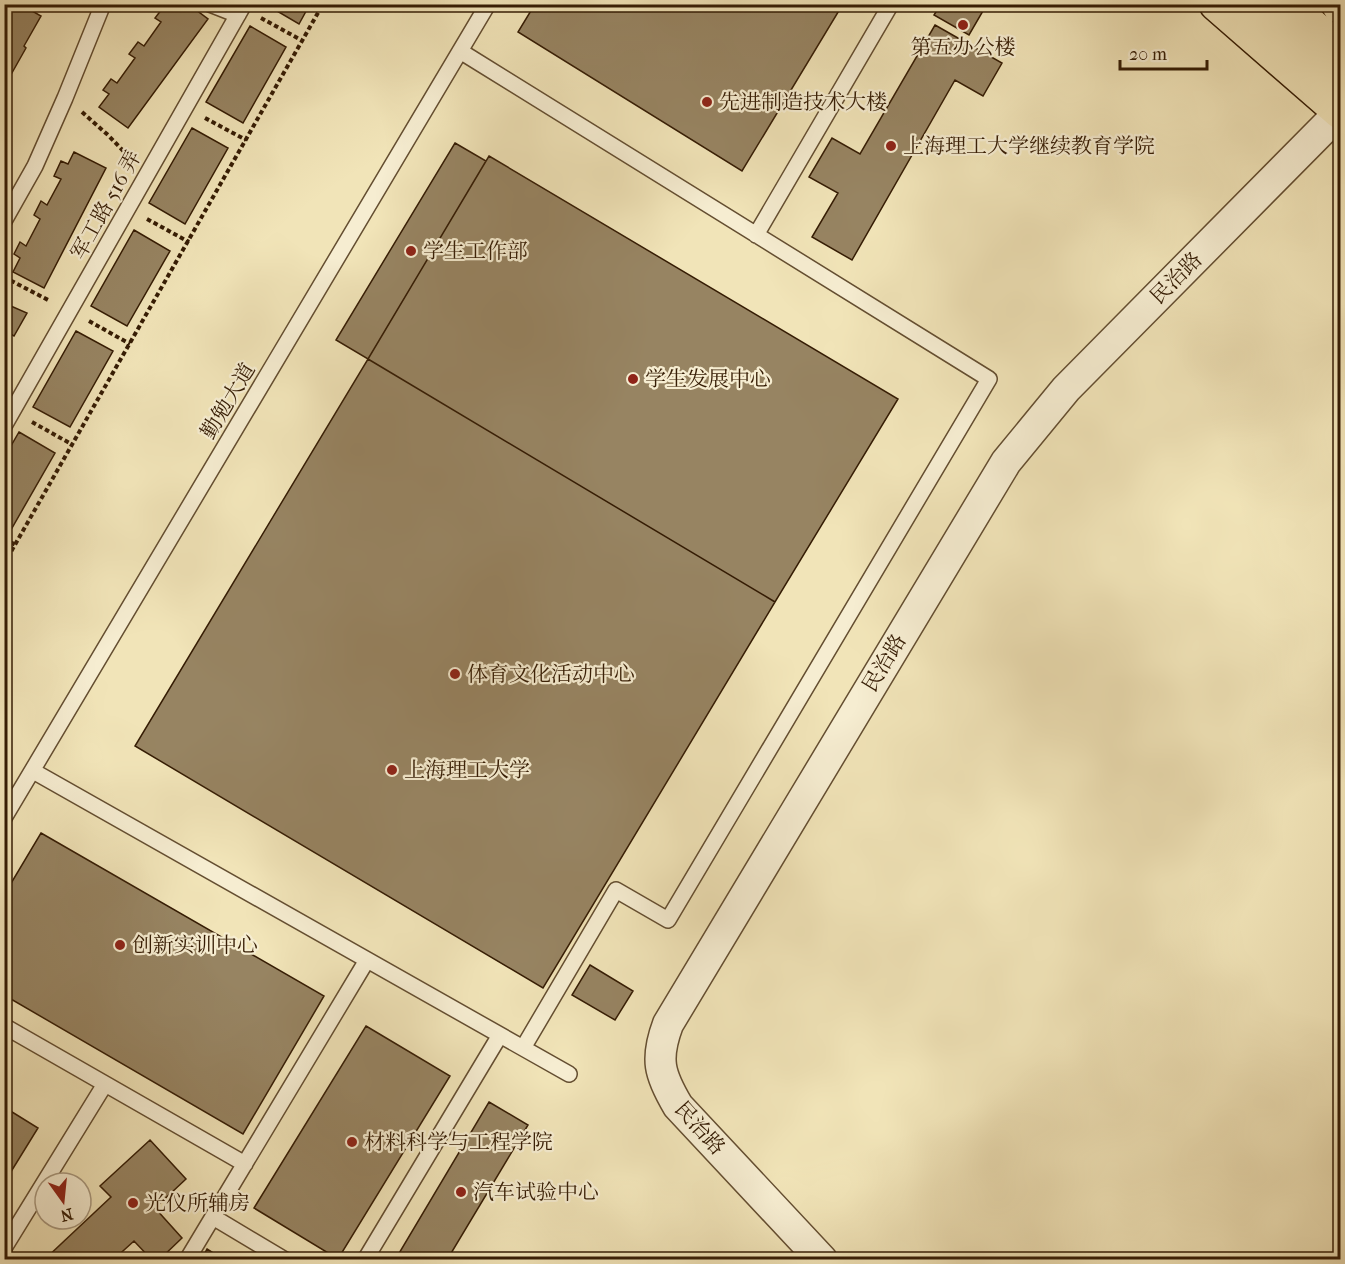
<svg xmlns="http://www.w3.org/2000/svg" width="1345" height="1264" font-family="'IM FELL French Canon','Noto Serif SC',serif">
  <rect width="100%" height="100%" fill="#f1e4b8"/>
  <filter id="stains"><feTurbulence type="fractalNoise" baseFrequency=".00333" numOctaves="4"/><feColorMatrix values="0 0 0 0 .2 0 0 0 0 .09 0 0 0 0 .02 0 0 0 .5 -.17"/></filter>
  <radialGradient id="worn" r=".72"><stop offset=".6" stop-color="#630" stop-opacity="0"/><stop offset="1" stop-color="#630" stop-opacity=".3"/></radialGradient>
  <path fill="#978462" stroke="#351c04" stroke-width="1.5" d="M4,4H20L41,16L24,46L26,48L4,87Z
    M175,4H188L208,19L128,128L99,107L109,94L103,90L111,79L117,83L135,58L129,54L138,42L144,46L161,22L155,18L165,5L171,9Z
    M265,4H310L299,24Z
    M535,4H843L742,171L518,32Z
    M941,4H987L969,35L934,15Z
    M935,25L1002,63L983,96L955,80L852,260L812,237L838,193L809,177L832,138L860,154Z
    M250,26L286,47L243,123L206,102Z
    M192,128L228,148L185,224L149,203Z
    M455,143L486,161L368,359L336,340Z
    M74,152L106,168L44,288L13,272L20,258L14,254L20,242L26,246L40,219L34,215L41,201L47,205L61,179L54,176L61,161L68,164Z
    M489,156L898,399L775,602L368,359Z
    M134,230L170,251L127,326L91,306Z
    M4,303L27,313L14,336L9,333L4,339Z
    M76,331L113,351L70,427L33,407Z
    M368,359L775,602L543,988L135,746Z
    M19,432L55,453L12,528L4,524V458Z
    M41,833L324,996L243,1134L4,995V895Z
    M590,965L633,991L615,1020L572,995Z
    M366,1026L450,1076L338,1259L254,1208Z
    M489,1102L528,1125L447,1260H395Z
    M4,1107L38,1128L4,1183Z
    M150,1140L186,1179L155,1208L182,1238L159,1260H152L134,1241L113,1260H44L111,1197L100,1186Z
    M207,1249L224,1260H201Z"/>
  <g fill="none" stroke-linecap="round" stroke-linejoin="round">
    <defs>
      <path id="service" d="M210,4L238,15
        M460,51L989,379L668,920L616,890L523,1048
        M4,221L35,166L65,98L103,4
        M756,235L891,4
        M4,426L244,4
        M33,771L569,1074
        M4,818L488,4
        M4,1026L245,1164
        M213,1217L285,1260
        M4,1248L105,1084
        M187,1260L367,960
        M365,1260L500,1035"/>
      <path id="minor" d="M822,1260L678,1106C659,1074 655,1059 668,1024L1006,462L1066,389L1340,112"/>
      <path id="primary" d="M1216,4L1340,112
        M1288,4L1340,51
        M1338,4L1340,7"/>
      <path id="trunk" d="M1252,4L1340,81"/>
    </defs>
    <use href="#service" stroke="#644e31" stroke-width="18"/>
    <use href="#minor" stroke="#644e31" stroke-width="33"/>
    <use href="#primary" stroke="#351c04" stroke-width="36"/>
    <use href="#trunk" stroke="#351c04" stroke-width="36"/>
    <path stroke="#351c04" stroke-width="4" stroke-dasharray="4.5 3" stroke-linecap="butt" d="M261,18L303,41
      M82,112L108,135L131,159
      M205,118L246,140
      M147,219L189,242
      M4,277L50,301
      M89,321L130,344
      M32,422L73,445
      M4,539L16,545
      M4,564L323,4"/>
    <use href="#service" stroke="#f6edd1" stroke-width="15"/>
    <use href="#minor" stroke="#f6edd1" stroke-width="30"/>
    <use href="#primary" stroke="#f1e4b8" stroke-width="33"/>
    <use href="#trunk" stroke="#f1e4b8" stroke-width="33"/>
  </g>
  <g fill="#8f2418" stroke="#f6edd1" stroke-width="2">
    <circle cx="963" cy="25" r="6"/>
    <circle cx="707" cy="102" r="6"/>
    <circle cx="891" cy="146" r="6"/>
    <circle cx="411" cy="251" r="6"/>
    <circle cx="633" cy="379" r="6"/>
    <circle cx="455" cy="674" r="6"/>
    <circle cx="392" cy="770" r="6"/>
    <circle cx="120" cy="945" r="6"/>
    <circle cx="352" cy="1142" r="6"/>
    <circle cx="461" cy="1192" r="6"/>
    <circle cx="133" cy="1203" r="6"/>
  </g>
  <g text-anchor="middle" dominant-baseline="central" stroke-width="4.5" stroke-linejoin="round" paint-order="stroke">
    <g font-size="21" fill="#351c04" stroke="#f6edd1" text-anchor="start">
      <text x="963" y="47" text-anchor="middle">第五办公楼</text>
      <text x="719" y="102">先进制造技术大楼</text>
      <text x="903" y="146">上海理工大学继续教育学院</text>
      <text x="423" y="251">学生工作部</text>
      <text x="645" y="379">学生发展中心</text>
      <text x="467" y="674">体育文化活动中心</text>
      <text x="404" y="770">上海理工大学</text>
      <text x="132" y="945">创新实训中心</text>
      <text x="364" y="1142">材料科学与工程学院</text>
      <text x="473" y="1192">汽车试验中心</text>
      <text x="145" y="1203">光仪所辅房</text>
    </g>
    <g font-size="21" fill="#351c04" stroke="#f6edd1">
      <text transform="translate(106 205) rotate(-61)">军工路 516 弄</text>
      <text transform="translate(1176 278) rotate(-45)">民治路</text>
      <text transform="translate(228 401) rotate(-59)">勤勉大道</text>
      <text transform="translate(884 663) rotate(-59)">民治路</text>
      <text transform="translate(700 1128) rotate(48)">民治路</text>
    </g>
  </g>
  <rect width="1345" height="1264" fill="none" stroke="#f1e4b8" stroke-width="24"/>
  <rect x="6" y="6" width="1333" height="1252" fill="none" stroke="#351c04" stroke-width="3"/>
  <rect x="12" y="12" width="1321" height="1240" fill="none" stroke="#351c04" stroke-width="1.5"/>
  <g transform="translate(63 1201) rotate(165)"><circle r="28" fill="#f6edd1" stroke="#a9997f" stroke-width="1.5"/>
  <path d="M0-4.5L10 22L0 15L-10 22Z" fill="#8f2418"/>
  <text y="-9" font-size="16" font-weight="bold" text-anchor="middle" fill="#351c04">N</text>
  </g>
  <path d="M1120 60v9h87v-9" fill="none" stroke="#351c04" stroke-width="3"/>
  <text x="1129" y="60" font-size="18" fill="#351c04" stroke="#f6edd1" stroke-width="4.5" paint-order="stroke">20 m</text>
  <rect width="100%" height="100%" filter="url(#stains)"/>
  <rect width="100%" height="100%" fill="url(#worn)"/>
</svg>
